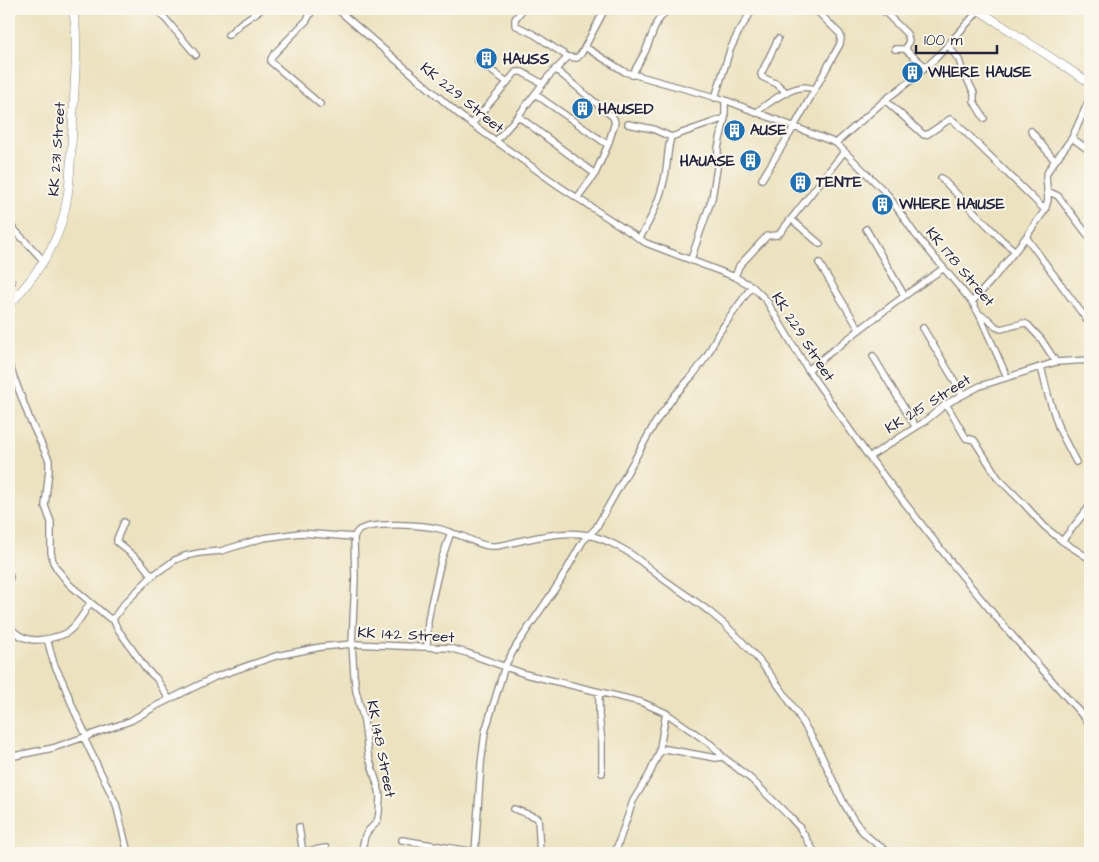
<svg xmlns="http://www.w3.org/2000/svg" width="1099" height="862" font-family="'Architects Daughter',sans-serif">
  <rect width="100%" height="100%" fill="#fbf7ec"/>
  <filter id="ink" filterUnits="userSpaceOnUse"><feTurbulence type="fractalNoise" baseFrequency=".02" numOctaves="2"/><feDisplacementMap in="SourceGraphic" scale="10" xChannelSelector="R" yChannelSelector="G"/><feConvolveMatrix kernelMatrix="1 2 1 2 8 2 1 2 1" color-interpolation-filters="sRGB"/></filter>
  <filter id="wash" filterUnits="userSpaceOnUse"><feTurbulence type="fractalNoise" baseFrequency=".0096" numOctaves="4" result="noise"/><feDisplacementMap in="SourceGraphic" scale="20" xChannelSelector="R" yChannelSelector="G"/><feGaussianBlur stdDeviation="1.12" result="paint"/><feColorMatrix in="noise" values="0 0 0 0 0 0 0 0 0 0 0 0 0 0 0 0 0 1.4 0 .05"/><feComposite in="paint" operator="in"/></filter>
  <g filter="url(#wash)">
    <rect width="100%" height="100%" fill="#ece2c0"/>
  </g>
  <g filter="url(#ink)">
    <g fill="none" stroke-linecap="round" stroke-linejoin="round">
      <defs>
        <path id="minor" d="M155,9L163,16L196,55
          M313,9L307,20L274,54L271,59V62L320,104
          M337,9L462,117L559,186L646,243L735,277L752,286L766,300L808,370L869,457L954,566L997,618L1090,724
          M523,9L515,19V25L535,35L568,57
          M882,9L907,34L909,40L906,49L907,51L926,67
          M228,35L241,23L262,9
          M778,39L761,74L762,77L777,84L787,93
          M948,45L959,60L962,69L974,93V101L976,105L984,118
          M585,47L625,72L725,100L836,143L888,195L915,234L972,302L979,314L988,319L996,327L1001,329L1024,323L1028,325L1041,339L1056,362
          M895,49H906
          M478,61L507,82
          M555,69L613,117L615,122L608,145L595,174L577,198
          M632,75L645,52L657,22L668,9
          M535,94L608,145
          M715,98L730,50L738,33L753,9
          M885,100L924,135L928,134L950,119L954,121L1045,210
          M756,113C767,103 785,91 799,88C804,86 810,88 815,89
          M518,116L595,174
          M472,124L516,72H522L543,84
          M628,124L653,129L671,137
          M1031,131L1055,161
          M1072,138L1090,151
          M496,141L518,116L548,77L568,57L577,58L581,54L605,9
          M836,143L885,100L914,78L938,56L980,9
          M941,178L1001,239L1015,251
          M762,179L794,127L840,44L841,38L840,34L815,9
          M1047,191L1058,196L1090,238
          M791,219L820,244
          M9,224L44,261
          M866,229L904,295
          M1026,237L1090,324
          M639,239C650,222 661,197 665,176C668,163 667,150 671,137L725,118
          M691,259L712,198L717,168L718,148L725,118V100
          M819,263L859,329
          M735,277L739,266L767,236L777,235L780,233L844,152
          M9,279L12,282L9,285
          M972,302L992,280L1026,237L1045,210L1048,200L1046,176L1049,169L1072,138L1090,98
          M979,314L1007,377
          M923,328L963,395
          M873,356L915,426
          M9,364L30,420L49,460V470L45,506L51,522V552L53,562L57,569L70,585L109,618L113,619L117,628L147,670L156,678L169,699
          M1041,367L1048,395L1059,429L1076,462
          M808,370C852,335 897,300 944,268
          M946,404L966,438L974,440L998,478L1024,504L1044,526L1062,541L1090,559
          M869,457L924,422L946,404L980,386L1056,362L1090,360
          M124,522L117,539V542L141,562L152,576
          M1062,541L1090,506
          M9,574L10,577L9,580
          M113,619L124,604L152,576L175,560L185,556L199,553L221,551L263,538L300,533L354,537
          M9,626C22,642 36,642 55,637C60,636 65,635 69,631C78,624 84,613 90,603
          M47,639L54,664L63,682L74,710L87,737
          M427,647L428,621L431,604L441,561L451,532
          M599,692V715L602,743V773
          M84,738L116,804L128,853
          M659,753L666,749L716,758L723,757
          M9,757L53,748L130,721L158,705L215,677L276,656L321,647L352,644L449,648L467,653L525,674L641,702L666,713L712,745L723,757L751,779L790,817L800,828L815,853
          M514,809L538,818L540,853
          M299,827L303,853
          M402,840L475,852
          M303,852L326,848
          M361,853L365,836L368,831L375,824L378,819L379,812L380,796L379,790L368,754L364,721L356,691L354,675L352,644L355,579L354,537C355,535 356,533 358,531C370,521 425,525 440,529C447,531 455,534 462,536C471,540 480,545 490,546C501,547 513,542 524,540C544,536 567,531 588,535C598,537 610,542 619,547C636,555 647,568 662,578C678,590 696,601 711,613C753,646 785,691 811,736C830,767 839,804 863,832C871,841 881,847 890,853
          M475,853L481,764L485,732L505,666L516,646L559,583L583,541L596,528L655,423L675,395L693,375L707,356L718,334L752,286
          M615,853L633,801L650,773L659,753L666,713"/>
        <path id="secondary" d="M977,9L1090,83
          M9,306C28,283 47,261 58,233C72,197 70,158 73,120C74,99 75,79 76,58C76,42 77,24 72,9"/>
      </defs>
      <use href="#minor" stroke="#87827e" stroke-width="8"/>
      <use href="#secondary" stroke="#87827e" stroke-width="9"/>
      <use href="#minor" stroke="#fff" stroke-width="5.5"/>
      <use href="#secondary" stroke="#fff" stroke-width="8"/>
    </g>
  </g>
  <defs>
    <symbol id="building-disc" viewBox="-11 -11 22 22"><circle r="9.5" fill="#1f6fb2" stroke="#fbf7ec"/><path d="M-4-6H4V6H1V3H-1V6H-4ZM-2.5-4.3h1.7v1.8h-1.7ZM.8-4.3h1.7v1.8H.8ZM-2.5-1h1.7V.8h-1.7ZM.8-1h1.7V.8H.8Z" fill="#fff"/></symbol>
  </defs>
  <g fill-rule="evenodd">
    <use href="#building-disc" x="474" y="46" width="25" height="25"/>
    <use href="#building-disc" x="900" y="60" width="25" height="25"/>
    <use href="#building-disc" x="570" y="96" width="25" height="25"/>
    <use href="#building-disc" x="722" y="118" width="25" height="25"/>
    <use href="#building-disc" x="738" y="148" width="25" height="25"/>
    <use href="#building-disc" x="788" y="170" width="25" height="25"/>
    <use href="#building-disc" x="870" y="192" width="25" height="25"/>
  </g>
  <g text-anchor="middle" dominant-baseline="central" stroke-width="4" stroke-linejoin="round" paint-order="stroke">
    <g font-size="15" font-weight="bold" fill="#22223b" stroke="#fbf7ec" text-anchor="start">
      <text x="503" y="59">HAUSS</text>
      <text x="928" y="72">WHERE HAUSE</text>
      <text x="598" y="109">HAUSED</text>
      <text x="750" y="130">AUSE</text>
      <text x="735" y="161" text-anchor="end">HAUASE</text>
      <text x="816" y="182">TENTE</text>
      <text x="899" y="204">WHERE HAIUSE</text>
    </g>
    <g font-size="15" fill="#22223b" stroke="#fbf7ec">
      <text transform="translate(462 98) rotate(39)">KK 229 Street</text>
      <text transform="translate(57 149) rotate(-86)">KK 231 Street</text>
      <text transform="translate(960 267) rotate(50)">KK 178 Street</text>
      <text transform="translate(803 337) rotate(57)">KK 229 Street</text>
      <text transform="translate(928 404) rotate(-32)">KK 215 Street</text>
      <text transform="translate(406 635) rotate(3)">KK 142 Street</text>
      <text transform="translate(381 749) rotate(79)">KK 148 Street</text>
    </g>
  </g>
  <rect width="1099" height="862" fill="none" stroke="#fbf7ec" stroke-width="30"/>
  <path d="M916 45v8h81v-8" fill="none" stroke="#22223b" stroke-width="2.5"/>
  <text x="924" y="45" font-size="15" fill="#22223b" stroke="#fbf7ec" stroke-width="4" paint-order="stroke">100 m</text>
</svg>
